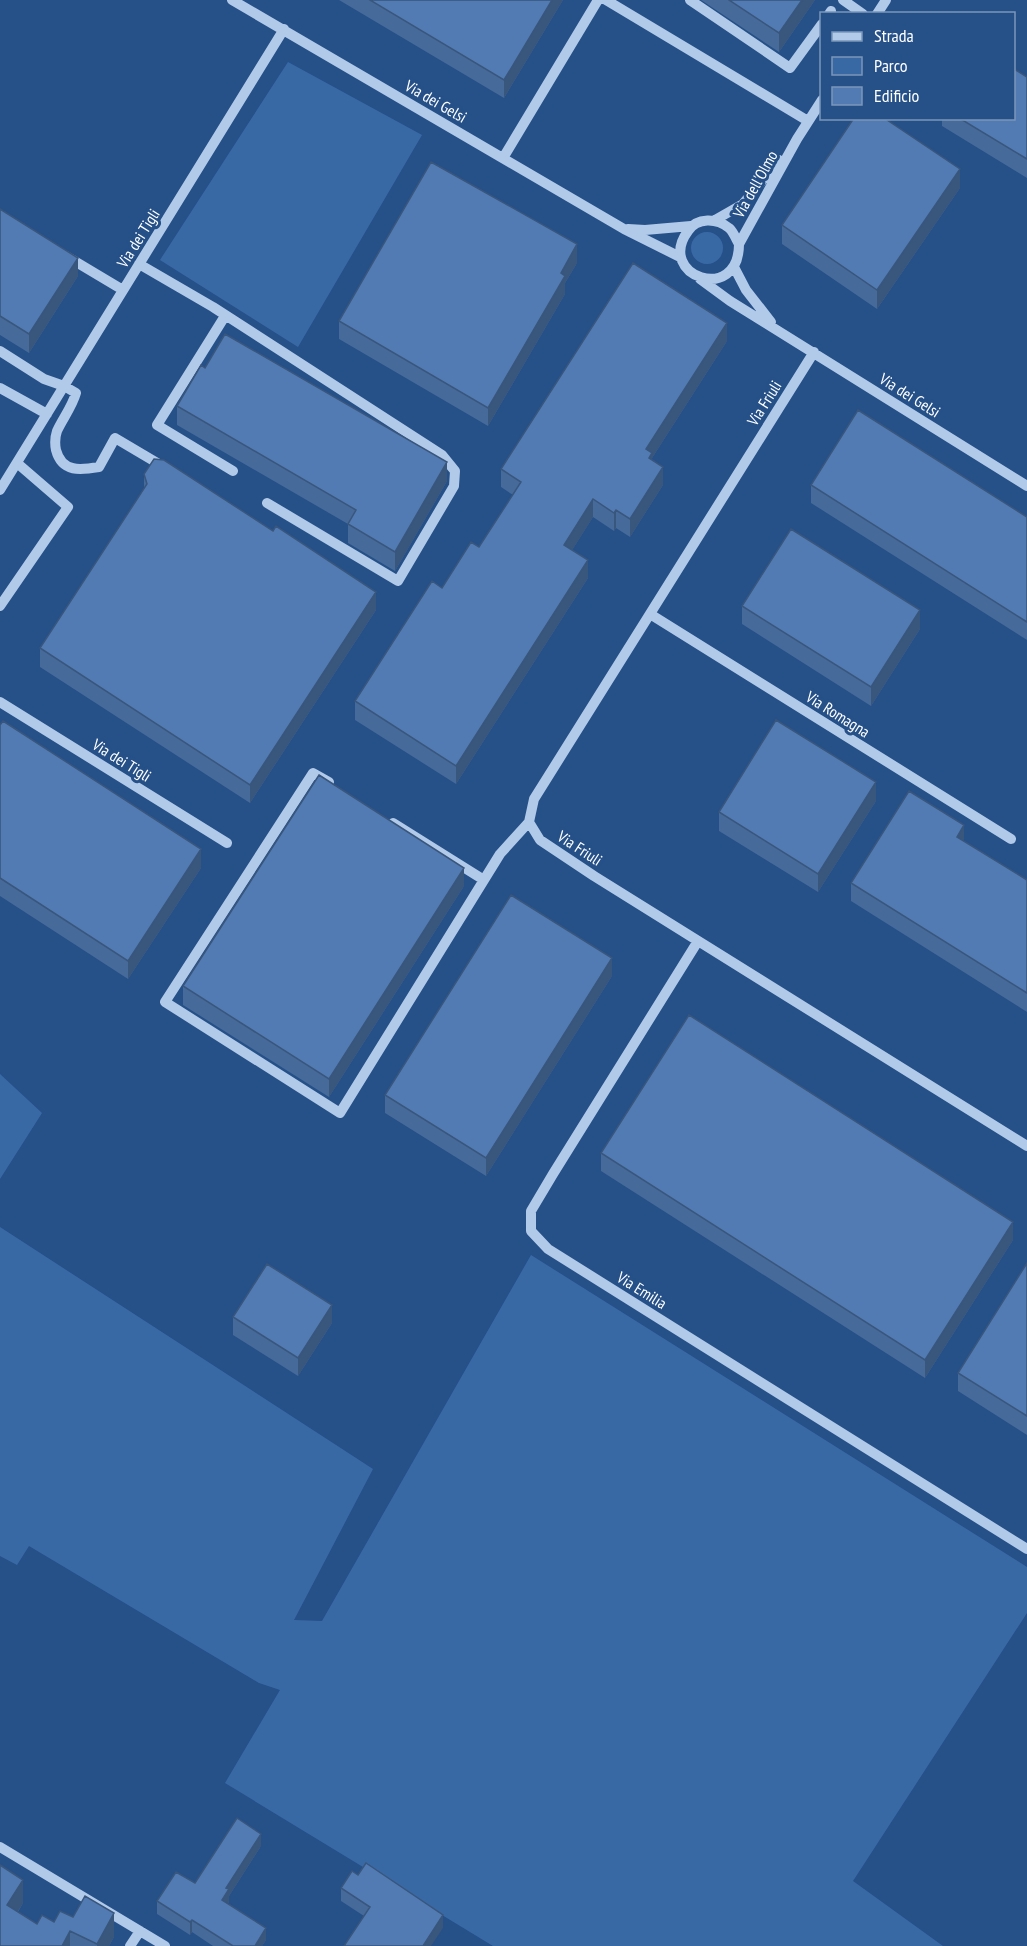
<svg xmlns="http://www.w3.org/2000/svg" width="1027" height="1946" font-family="'PT Sans Narrow',sans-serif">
  <rect width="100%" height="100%" fill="#255088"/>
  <path fill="#3969a5" d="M288,62L422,135L298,347L160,260Z
    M691 248a16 16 0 1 1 32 0a16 16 0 1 1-32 0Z
    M0,1074L42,1113L0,1179Z
    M0,1227L373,1469L294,1620L322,1621L531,1255L1027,1567V1613L853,1881L943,1946H493L225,1783L280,1690L259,1683L29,1546L17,1565L0,1556Z"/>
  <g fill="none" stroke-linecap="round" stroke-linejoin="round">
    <path stroke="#b1cae9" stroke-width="10" d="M232,0L624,229L680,257
      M606,0L808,121
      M690,0L790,68L822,24
      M843,0L863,14
      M829,14L831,11
      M877,14L886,0
      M503,158L598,0
      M715,220L743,204L779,160
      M628,229L645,230L691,226
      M739,244C736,239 733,231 729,228C717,218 697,217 688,231C655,276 739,305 739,244L797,139L822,100
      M66,256L123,290
      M139,264L213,307L442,455L455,471L454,486L398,581L267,503
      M734,267L746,290L771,322
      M700,279L730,301L1027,486
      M225,316L157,425L233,471
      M0,351L44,379L64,386L76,393C72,407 63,418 57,431C55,437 55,445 56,450C62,473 81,470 99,467L115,438L164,467
      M814,352L534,799L529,822L540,840L594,876L1027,1146
      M0,388L47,414
      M0,490L284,29
      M0,606L68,507L17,463
      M650,614L1011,839
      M0,702L227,843
      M329,782L313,773L165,1002L340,1113L500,854L529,822
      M393,823L484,880
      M698,941L553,1174L531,1211V1231L548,1249L1027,1549
      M0,1847L165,1946
      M130,1946L140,1931"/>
  </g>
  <path fill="#466a99" d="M339,0H563L504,98Z
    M701,0H815L779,52Z
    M1027,77V178L942,126V118H1014Z
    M960,188L877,309L782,244V225Z
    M0,209L78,276L29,353L0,335Z
    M577,263L565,283V294L488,426L339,339V321Z
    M727,341L652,458V460L663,485L630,537L616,528L614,531L593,517L572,550L588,578L456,784L355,720V701L442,588L479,547L513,495L501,487V469Z
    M205,368L447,481L395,571L348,543V524L177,425V406Z
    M144,474L273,531L376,610L250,803L40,667V648L144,490Z
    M811,485L1027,517V640L811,503Z
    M742,606L920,629L871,706L742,624Z
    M0,725L201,868L128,979L0,896Z
    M876,801L818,892L719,831V812Z
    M964,841L1027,880V1012L851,901V883Z
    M464,886L329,1097L183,1005V986Z
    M612,976L486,1176L385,1113V1095Z
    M601,1153L1013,1240L925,1378L601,1171Z
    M1027,1263V1435L958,1391V1373Z
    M233,1317L332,1323L298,1376L233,1335Z
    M261,1846L229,1896V1902L227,1904L266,1940L262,1946H213L192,1932L190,1935L157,1914V1901L195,1883Z
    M0,1865L23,1903L18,1912L37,1924L54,1922L114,1937L109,1946H0Z
    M341,1888L443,1928L364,1916L341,1901Z"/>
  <path fill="#39567d" d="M552,0H563L504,98V80Z
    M802,0H815L779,52V33Z
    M960,169V188L877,309V290Z
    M577,244V263L565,283V294L488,426V408L561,273Z
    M78,258V276L29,353V334Z
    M727,323V341L652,458V471L646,449Z
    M447,462V481L395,571V552Z
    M663,467V485L630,537V519Z
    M593,499V517L564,563V545Z
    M616,510V528L614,531V513Z
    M588,560V578L456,784V766Z
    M376,592V610L250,803V785Z
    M920,610V629L871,706V687Z
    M876,782V801L818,892V874Z
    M964,825V844L957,837Z
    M201,849V868L128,979V961Z
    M464,868V886L329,1097V1079Z
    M612,958V976L486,1176V1158Z
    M1013,1222V1240L925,1378V1360Z
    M332,1305V1323L298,1376V1358Z
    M261,1834V1846L229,1896V1902L222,1913V1900L226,1888Z
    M23,1880V1903L7,1929V1905Z
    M114,1913V1937L109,1946H97V1944Z
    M443,1915V1928L431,1946H423Z
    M192,1920V1932L190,1935V1922Z
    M266,1928V1940L262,1946H255Z
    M70,1931V1946H62Z"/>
  <path fill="#517bb2" stroke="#39567d" stroke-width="1.5" d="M370,0H552L504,80Z
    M729,0H802L779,33Z
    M1014,69L1027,77V159L959,118H1014Z
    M854,118H884L960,169L877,290L782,225Z
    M431,162L577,244L561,273L565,276L488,408L339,321Z
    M0,209L78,258L29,334L0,316Z
    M633,263L727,323L646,449L652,453L649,458L663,467L630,519L616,510L614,513L593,499L564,545L588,560L456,766L355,701L432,581L442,588L471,542L479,547L521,482L501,469Z
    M225,334L447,462L395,552L348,524L356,510L177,406L201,365L205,368Z
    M858,410L1027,517V622L811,485Z
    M154,459L164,460L273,531L276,526L376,592L250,785L40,648L147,484L144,474Z
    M791,529L920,610L871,687L742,606Z
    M776,720L876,782L818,874L719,812Z
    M3,721L201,849L128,961L0,878V725Z
    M319,775L464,868L329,1079L183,986Z
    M909,791L964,825L957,837L1027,880V993L851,883Z
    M511,895L612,958L486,1158L385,1095Z
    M689,1015L1013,1222L925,1360L601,1153Z
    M1027,1263V1416L958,1373Z
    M267,1264L332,1305L298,1358L233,1317Z
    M237,1818L261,1834L226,1888L229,1889L222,1900L266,1928L255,1946H233L192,1920L190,1922L157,1901L176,1872L195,1883Z
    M366,1863L443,1915L423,1946H344L370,1907L341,1888L352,1871L358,1875Z
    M0,1865L23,1880L7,1905L37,1924L42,1915L54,1922L60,1911L73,1917L85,1896L114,1913L97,1944L70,1931L62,1946H0Z"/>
  <g text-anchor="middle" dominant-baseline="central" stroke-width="6" stroke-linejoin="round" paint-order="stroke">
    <g font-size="16" fill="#fff" stroke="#255088">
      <text transform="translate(436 101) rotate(30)">Via dei Gelsi</text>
      <text transform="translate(755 184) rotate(-61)">Via dell'Olmo</text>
      <text transform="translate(138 238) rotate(-58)">Via dei Tigli</text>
      <text transform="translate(910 395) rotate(32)">Via dei Gelsi</text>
      <text transform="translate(764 403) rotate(-58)">Via Friuli</text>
      <text transform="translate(838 714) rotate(32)">Via Romagna</text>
      <text transform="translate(122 760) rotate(32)">Via dei Tigli</text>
      <text transform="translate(580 848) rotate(33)">Via Friuli</text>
      <text transform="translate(642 1290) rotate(32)">Via Emilia</text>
    </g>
  </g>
  <rect x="820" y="12" width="195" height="108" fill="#255088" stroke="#7c96b8" stroke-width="1.5"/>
  <rect x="832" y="32" width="30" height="9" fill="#b1cae9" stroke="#7c96b8" stroke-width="1.5"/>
  <text x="874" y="42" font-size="18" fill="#ffffff">Strada</text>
  <rect x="832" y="57" width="30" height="18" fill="#3969a5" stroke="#7c96b8" stroke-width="1.5"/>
  <text x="874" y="72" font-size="18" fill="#ffffff">Parco</text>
  <rect x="832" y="87" width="30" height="18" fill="#517bb2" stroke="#7c96b8" stroke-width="1.5"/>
  <text x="874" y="102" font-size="18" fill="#ffffff">Edificio</text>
</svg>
